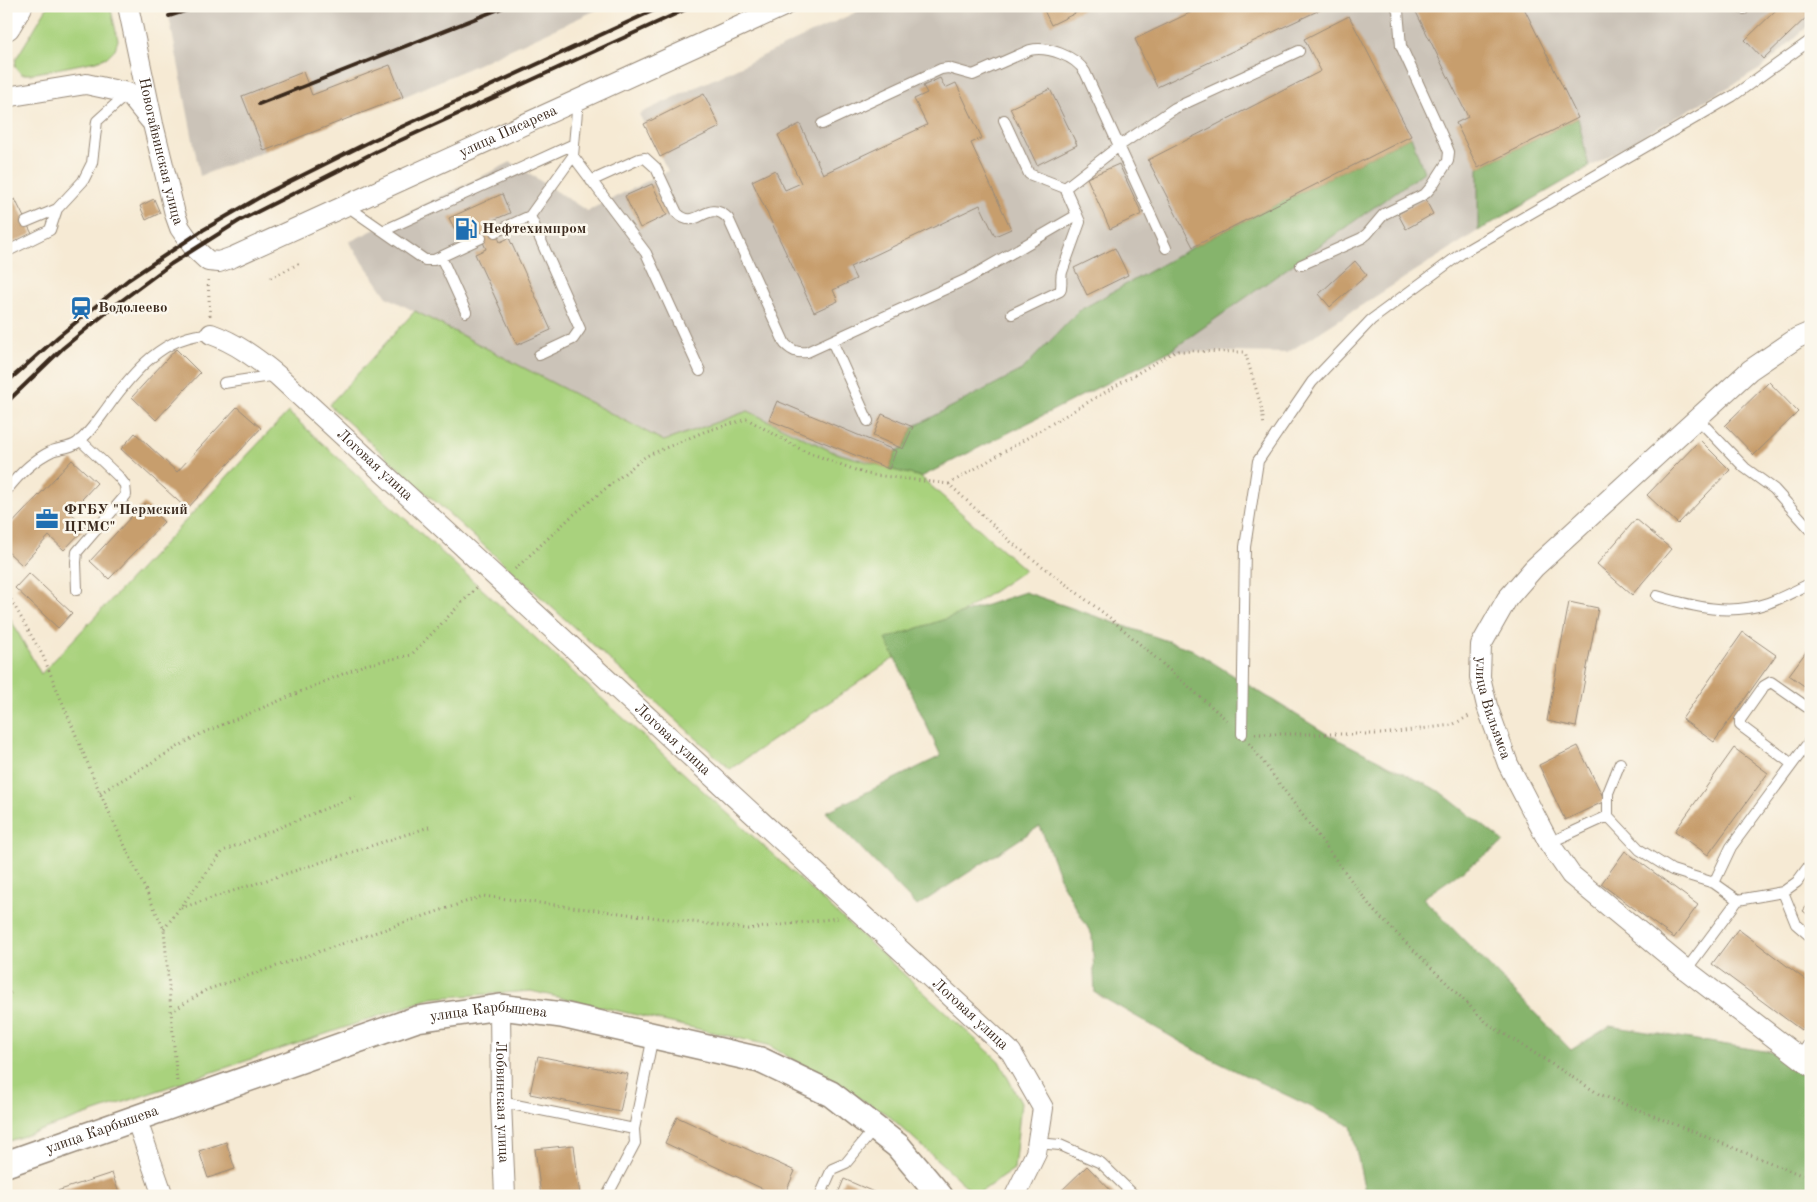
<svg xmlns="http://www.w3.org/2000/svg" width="1817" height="1202" font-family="'Old Standard TT',serif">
  <rect width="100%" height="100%" fill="#fbf7ec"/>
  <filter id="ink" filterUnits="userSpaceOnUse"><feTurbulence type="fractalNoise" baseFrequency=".02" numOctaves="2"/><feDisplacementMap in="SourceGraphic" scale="10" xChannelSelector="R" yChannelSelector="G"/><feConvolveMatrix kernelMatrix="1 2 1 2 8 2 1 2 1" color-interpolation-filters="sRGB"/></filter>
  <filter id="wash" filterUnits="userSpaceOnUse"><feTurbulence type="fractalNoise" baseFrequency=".0096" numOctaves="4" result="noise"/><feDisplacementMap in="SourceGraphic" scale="20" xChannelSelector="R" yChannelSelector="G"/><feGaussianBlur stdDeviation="1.12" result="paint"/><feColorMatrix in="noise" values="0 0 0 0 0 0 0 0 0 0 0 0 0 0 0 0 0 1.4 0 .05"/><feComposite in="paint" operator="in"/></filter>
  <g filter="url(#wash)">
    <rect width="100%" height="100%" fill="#f6ead4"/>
    <path fill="#cbc3b8" d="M167,6H605L467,69L403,97L200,176Z
      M869,6H1811V23L1762,68L1478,231L1287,353L1170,351L921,477L833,452L748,411L664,441L387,297L349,242L511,162L587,211L668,171L639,114Z"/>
    <path fill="#a9d27d" stroke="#727e4e" d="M48,6H110L118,40L115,49L107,57L96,61L31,74H21L15,66L16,59Z
      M415,311L664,441L748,411L833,452L921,477L1025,570L730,769L329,405Z
      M288,412L999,1061L1021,1103L1014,1169L976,1195L888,1115L768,1045L531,991L432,998L6,1142V611L41,674Z"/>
    <path fill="#86b46c" stroke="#606f45" d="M1578,118L1589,167L1478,231V168Z
      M1411,136L1424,172L1170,351L921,477L889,469L896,451L903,449L913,427L1022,370L1080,310L1193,247Z
      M1025,592L1191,649L1327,734L1439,791L1504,842L1423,898L1571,1050L1610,1026L1783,1054L1811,1077V1196H1366L1351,1126L1207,1057L1095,993L1092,935L1063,885L1040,826L917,906L826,812L941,756L886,639Z"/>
    <g id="blocks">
      <path fill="#c79e6d" d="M1042,6H1090L1051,25Z
        M1204,6H1328L1157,87L1135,39Z
        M1413,6H1523L1578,118L1478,168L1456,123L1468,117Z
        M1780,6H1811V13L1763,59L1745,40Z
        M1349,16L1411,136L1193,247L1148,160L1321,71L1304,39Z
        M390,65L403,97L264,151L242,96L303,72L312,95Z
        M940,78L945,88L956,83L982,138L971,143L1011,229L995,236L980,205L850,267L856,279L833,290L838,301L814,312L752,181L775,170L785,190L801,183L778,135L800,124L823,174L927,125L914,99L927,93L923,86Z
        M1050,89L1077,145L1037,165L1010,108Z
        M704,94L720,127L660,157L644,124Z
        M1119,164L1142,214L1110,229L1087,178Z
        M652,184L667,215L640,228L625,196Z
        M502,194L510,213L491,221L500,242L509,238L551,330L517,345L475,254L486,249L477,228L458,236L449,218Z
        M15,199L32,234L6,246V204Z
        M154,199L160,213L146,220L140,206Z
        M1425,199L1433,214L1406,229L1398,214Z
        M1115,248L1128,275L1087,295L1074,268Z
        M1355,261L1367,275L1330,307L1319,294Z
        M176,349L200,373L156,420L132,397Z
        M1769,382L1798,412L1754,455L1725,425Z
        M777,401L896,451L889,469L769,420Z
        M237,407L261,428L187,509L121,449L135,433L177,472Z
        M882,414L913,427L903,449L873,436Z
        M1700,440L1730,470L1678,524L1647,495Z
        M72,460L97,483L70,512L86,527L64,550L49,536L22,565L6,550V530Z
        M144,503L164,522L109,579L90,561Z
        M1636,519L1671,549L1632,595L1597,564Z
        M29,573L72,613L58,628L15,588Z
        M1569,602L1598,608L1576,727L1547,721Z
        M1743,632L1776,655L1714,742L1682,719Z
        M1811,645V691L1789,675Z
        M1578,746L1605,801L1565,820L1539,765Z
        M1734,748L1768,773L1708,855L1675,831Z
        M1625,851L1698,905L1674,938L1601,884Z
        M1811,900V917L1803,911Z
        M1738,929L1811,984V1016L1801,1030L1712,964Z
        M538,1056L628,1074L620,1112L530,1094Z
        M677,1117L795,1171L784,1196H778L665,1143Z
        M226,1142L235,1169L208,1178L199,1151Z
        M574,1145L580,1196H541L535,1149Z
        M1087,1166L1116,1196H1056Z
        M112,1173L120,1196H45V1195Z
        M844,1179L876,1193L875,1196H837Z"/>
    </g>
  </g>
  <g filter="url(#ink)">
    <use href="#blocks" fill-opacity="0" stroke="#988a79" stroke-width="1"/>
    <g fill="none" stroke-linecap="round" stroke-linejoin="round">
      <defs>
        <path id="service" d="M1743,6L1744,9L1746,6
          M1004,120L1029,174L1065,188
          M822,124L941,69L948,68L973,75L1030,50C1047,46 1076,56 1085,72L1166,248
          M573,156L646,253L700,371
          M591,181L639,159L645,158L656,168L677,213C697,233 706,197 728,218L785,344C792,351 797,353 807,352L967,279L1077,215L1065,188L1119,146L1175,108L1299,51
          M347,206L425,260H434L481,238
          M530,216L580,329L573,339L539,355
          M26,222L57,209
          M383,231L574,144
          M495,232L530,216L573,156L578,100
          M6,252L50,230L57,209L83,181L92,163L97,121L128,93
          M441,257L466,312
          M1301,265L1362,238L1367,234L1384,214L1419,197L1426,193L1432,186L1448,161L1449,152L1445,142L1401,46L1398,11L1396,6
          M1012,314L1060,291C1063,285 1060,279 1062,272L1080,222L1077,215
          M832,341L868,421
          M224,383L277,375
          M1697,418L1745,468L1774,489L1811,530
          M6,491C19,474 33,460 52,451C60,448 70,448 77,443C89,434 98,420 107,408C132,373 164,334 211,334
          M77,590L76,562L77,552L126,495L125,485L118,476L80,440
          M1657,596C1694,607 1730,616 1768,603C1782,598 1797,590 1811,583
          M1242,734L1245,547L1258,461L1312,382L1371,320L1462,253L1733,96L1811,40
          M1792,764L1745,729L1740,725V720L1764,686L1771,682L1811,710
          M1608,816V793L1620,763
          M1549,843L1608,816L1640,850L1672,870L1714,883L1738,900
          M1714,883L1731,847L1811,739
          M1783,892L1796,924L1811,937
          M1686,970L1738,900L1783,892L1797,882L1811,863
          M1799,1057L1811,1041
          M501,1102L634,1129L653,1036
          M1037,1143L1060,1145L1101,1163L1135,1196
          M607,1196L635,1143L634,1129
          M820,1196L832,1169L846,1163L875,1128"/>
        <g id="minor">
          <path id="s1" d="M128,6L153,124L175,214L180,228L194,248L208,261L219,262L233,257L784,6"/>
          <path d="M6,97L86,84L128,93L150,120"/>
          <path id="s2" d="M1811,332L1797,338L1750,370L1534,568L1507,599L1481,645L1480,677L1487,706L1508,764L1549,843L1571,875L1686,970L1811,1066"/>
          <path id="s3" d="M211,334C236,343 256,358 277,375L1011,1052L1043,1108L1036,1153L1015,1196"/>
          <path id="s4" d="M500,1007L501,1102L505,1196"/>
          <path d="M136,1118L163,1196"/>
        </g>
        <g id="tertiary">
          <path id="s5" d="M6,1164L417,1019L500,1007L562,1015L760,1060L831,1094L898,1146L940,1196"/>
        </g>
        <path id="primary" d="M6,26L18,6"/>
      </defs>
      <use href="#service" stroke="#988a79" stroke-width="12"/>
      <use href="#minor" stroke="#988a79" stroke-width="22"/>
      <use href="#tertiary" stroke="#988a79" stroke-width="28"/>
      <use href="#primary" stroke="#988a79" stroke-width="30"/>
      <path stroke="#988a79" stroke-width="3" stroke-dasharray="1 4" stroke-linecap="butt" d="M271,278L302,262
        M208,280L210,316
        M949,484L1175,351L1245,352L1262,409L1264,427
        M515,569L573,515L646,456L706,431L747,419L802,450L866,474L949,484L1012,543L1110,618L1229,722
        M6,591L43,656L100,793L164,929L177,1082
        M1255,734H1381L1452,725L1471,715
        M1249,743L1374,911L1487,1023L1599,1094L1811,1179
        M100,793L198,735L364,665L411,655L479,585
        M181,908L429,827
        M164,929L223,851L358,795
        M6,995L11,993
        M171,1012L206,990L483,896L748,929L838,918"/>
      <use href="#service" stroke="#fff" stroke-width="10"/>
      <use href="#minor" stroke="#fff" stroke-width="20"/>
      <use href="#tertiary" stroke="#fff" stroke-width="25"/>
      <use href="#primary" stroke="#fff" stroke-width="28"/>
      <path stroke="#3b2a1e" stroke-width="4" d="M169,16L200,6
        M259,104L507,6
        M6,383L59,336L128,280L203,230L267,193L371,141L663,6
        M6,403L63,348L117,304L171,264L239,221L377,151L693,6"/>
    </g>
  </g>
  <defs>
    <symbol id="fuel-bare" viewBox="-9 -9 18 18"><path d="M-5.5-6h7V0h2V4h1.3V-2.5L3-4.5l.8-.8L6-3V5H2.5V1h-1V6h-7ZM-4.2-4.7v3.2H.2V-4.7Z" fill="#1f6fb2" stroke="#fbf7ec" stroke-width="2.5" paint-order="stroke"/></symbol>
    <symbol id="station-bare" viewBox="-9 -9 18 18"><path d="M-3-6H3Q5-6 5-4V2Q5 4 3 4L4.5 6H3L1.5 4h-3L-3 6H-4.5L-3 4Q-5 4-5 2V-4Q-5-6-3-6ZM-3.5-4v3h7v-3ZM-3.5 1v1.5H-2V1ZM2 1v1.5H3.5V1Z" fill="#1f6fb2" stroke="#fbf7ec" stroke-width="2.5" paint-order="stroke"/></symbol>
    <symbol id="office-bare" viewBox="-9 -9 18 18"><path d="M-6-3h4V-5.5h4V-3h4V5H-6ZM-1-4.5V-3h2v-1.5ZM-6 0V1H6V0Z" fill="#1f6fb2" stroke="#fbf7ec" stroke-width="2.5" paint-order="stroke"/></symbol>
  </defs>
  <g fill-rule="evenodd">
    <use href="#fuel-bare" x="450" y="213" width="32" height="32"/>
    <use href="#station-bare" x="65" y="292" width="32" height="32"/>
    <use href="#office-bare" x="31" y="503" width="32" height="32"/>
  </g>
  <g text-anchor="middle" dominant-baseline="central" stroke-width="5" stroke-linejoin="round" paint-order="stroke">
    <g font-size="15" fill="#3b2a1e" stroke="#fbf7ec">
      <text stroke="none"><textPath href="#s1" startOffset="600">улица Писарева</textPath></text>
      <text stroke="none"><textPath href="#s1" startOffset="149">Новогайвинская улица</textPath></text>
      <text stroke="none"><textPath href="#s3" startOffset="211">Логовая улица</textPath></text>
      <text stroke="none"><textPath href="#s2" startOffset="524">улица Вильямса</textPath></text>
      <text stroke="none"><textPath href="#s3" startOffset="616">Логовая улица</textPath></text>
      <text stroke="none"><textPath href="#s3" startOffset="1021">Логовая улица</textPath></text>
      <text stroke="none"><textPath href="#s5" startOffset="508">улица Карбышева</textPath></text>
      <text stroke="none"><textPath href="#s4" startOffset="95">Лобвинская улица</textPath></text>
      <text stroke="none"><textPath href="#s5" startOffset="102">улица Карбышева</textPath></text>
    </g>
    <g font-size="15" font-weight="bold" fill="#3b2a1e" stroke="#fbf7ec" text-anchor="start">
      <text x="482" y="229">Нефтехимпром</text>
      <text x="98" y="308">Водолеево</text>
      <text x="64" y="510">ФГБУ "Пермский<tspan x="64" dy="17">ЦГМС"</tspan></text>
    </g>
  </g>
  <rect width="1817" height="1202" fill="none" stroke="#fbf7ec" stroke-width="25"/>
</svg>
